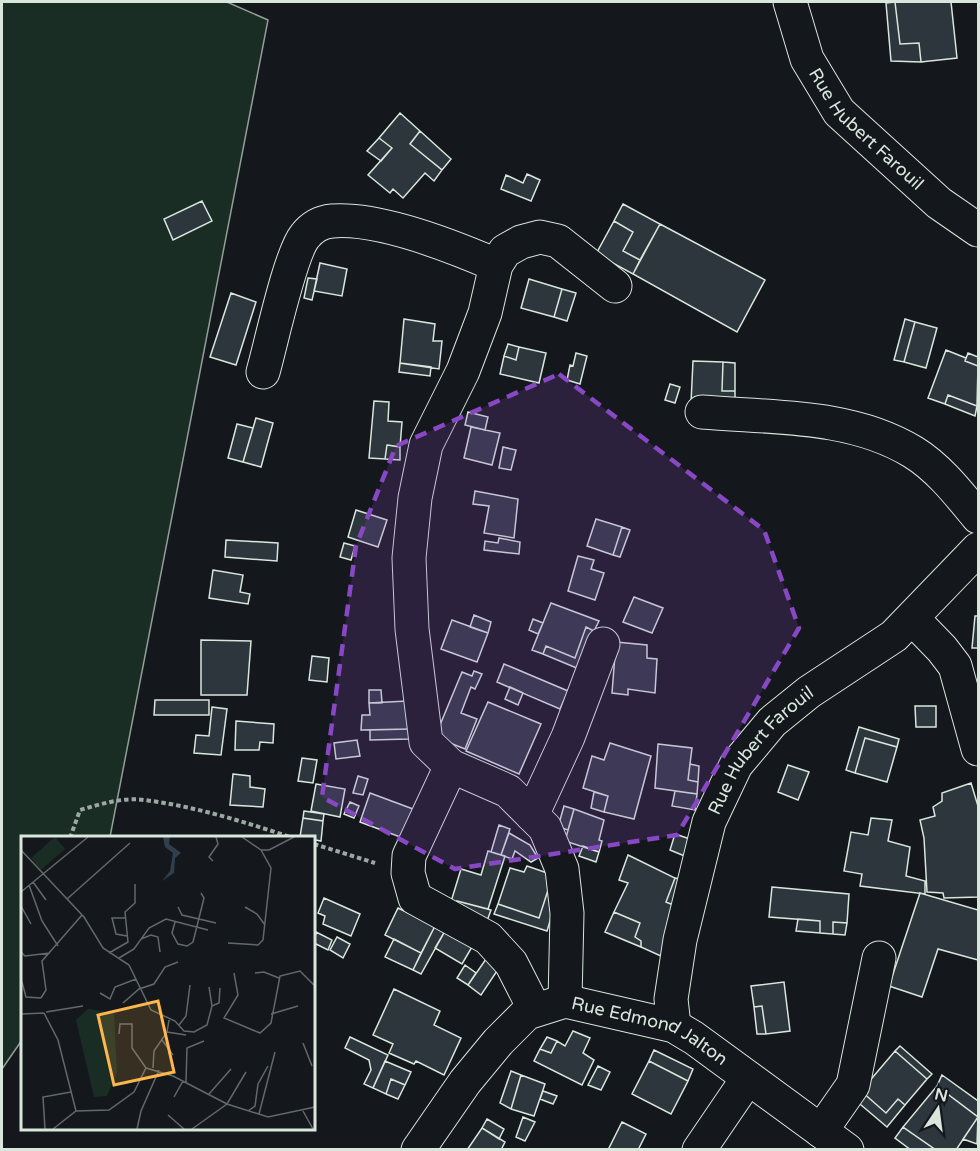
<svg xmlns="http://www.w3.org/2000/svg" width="980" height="1151" font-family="'Varela Round',sans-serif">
  <rect width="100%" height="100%" fill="#14181c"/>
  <path fill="#1a2d24" stroke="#939e99" stroke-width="1.5" d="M2,2H227L268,20L110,837L22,838V1040L2,1069Z"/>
  <path fill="#2c363c" stroke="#d8e6dc" stroke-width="1.5" d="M895,2H951L957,58L921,62L919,43L900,44Z
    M895,2L900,44L919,43L921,62L891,61L886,3Z
    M400,113L420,131L410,144L442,170L434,181L425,173L403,198L393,189L390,193L368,175L392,148L379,138Z
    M420,131L451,159L442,170L410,144Z
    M379,138L392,148L381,161L367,151Z
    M527,174L540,180L531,201L501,189L506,175L523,183Z
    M202,201L212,221L173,240L164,219Z
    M623,204L660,224L640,260L623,251L633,232L614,221Z
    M614,221L633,232L623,251L640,260L633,274L596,254Z
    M660,224L765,280L737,332L633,274Z
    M320,263L347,269L342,296L314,291Z
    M308,278L317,279L312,300L304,298Z
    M529,279L562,289L554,317L521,308Z
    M562,289L576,293L567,321L554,317Z
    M231,293L256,302L236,365L210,357Z
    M404,319L435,324L433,341H442L439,369L400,363Z
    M905,319L915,322L904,362L894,360Z
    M915,322L937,328L926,368L904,362Z
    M508,344L519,347L516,360L504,356Z
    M519,347L546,353L539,383L500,374L504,356L516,360Z
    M946,350L966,358L965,361L978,366L977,406L948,395L945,404L928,398Z
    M576,353L587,356L580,384L567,380L570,365L573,366Z
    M968,353L978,357V366L965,361Z
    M693,361L723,362L722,391H735V405L691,403Z
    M723,362L735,363V391H722Z
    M400,363L431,367L430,376L399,372Z
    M670,384L680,387L675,403L665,400Z
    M948,395L977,406L975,416L945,404Z
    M374,401L389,402L388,421L402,422L400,447L387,445L385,459L369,458Z
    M468,412L488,417L485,430L465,425Z
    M256,418L273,423L261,467L243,462Z
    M237,424L253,428L243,462L228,458Z
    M471,427L500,433L492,465L464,458Z
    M387,445L400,447V460L385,459Z
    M503,447L516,450L511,470L499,468Z
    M475,491L518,499L514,538L484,533L489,506L473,504Z
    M356,510L387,520L378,547L348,537Z
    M596,519L622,527L613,555L587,546Z
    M622,527L630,530L620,557L613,555Z
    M499,538L520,542L519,554L484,550L485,541L498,543Z
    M226,540L278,543L277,561L225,557Z
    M344,543L355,546L351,560L340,557Z
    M578,556L594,560L591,569L604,573L595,600L568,591Z
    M213,570L243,575L240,592L250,594L248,604L209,598Z
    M634,597L663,608L652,633L623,622Z
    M551,603L599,621L594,631L586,627L575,658L546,646L543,654L532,650Z
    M474,615L491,622L488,633L470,627Z
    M975,616H978V648H972Z
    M533,619L543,623L538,634L529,630Z
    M452,620L488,633L477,662L441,649Z
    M586,627L594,631L579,669L543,654L546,646L575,658Z
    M201,640L251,641L247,695H201Z
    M616,642L647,645V658L657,659L655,693L628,689V695L612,693Z
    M312,656L329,658L327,682L309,680Z
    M504,664L568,691L560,709L497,682Z
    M474,671L482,674L475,689L471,687L461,713L477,719L465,749L435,737L462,672L472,676Z
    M510,687L523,693L518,705L505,699Z
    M369,690H381L382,703H369Z
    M155,700H209V715H154Z
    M407,701L409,729L361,730L362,715H370L369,703Z
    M488,702L541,724L519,774L466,751Z
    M915,706H936V727H916Z
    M212,707L227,709L221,755L194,753L196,735L209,736Z
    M236,721L274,724L273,743L260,742L259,750H235Z
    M859,727L899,739L897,747L865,738L855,773L846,770Z
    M409,729V739L370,740V730Z
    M865,738L897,747L887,782L855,773Z
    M357,740L360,756L336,759L334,743Z
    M610,743L651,756L634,819L604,812L608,796L583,788L592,756L604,760Z
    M658,744L692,748L688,780L698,782L697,794L655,788Z
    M302,758L317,760L313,783L298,781Z
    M690,764L699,766L698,782L688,780Z
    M788,765L809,772L798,800L778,792Z
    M233,774L250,776V787L265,789L263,807L230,805Z
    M358,776L368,779L363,795L353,793Z
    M971,783L978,806V897L944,898L943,893L927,892L924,838L920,820L935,816L933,807L942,801V793Z
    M316,784L345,789L340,817L311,811Z
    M675,791L697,794L695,810L672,806Z
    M594,792L608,796L604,812L591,808Z
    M370,793L413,809L403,838L360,822Z
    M350,802L359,806L354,818L344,814Z
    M564,806L574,809L568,830L558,827Z
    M574,809L604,820L599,840L602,841L599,852L565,841Z
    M304,811L324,814L323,821L303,818Z
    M303,818L323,821L321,841L300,837Z
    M871,818L892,820L888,841L910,847L906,876L925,881V894L860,886L862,874L844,871L851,832L868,835Z
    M499,825L510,829L501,855L491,852Z
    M509,833L530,845L538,858L531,862L515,851L512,859L501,855Z
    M675,834L693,840L687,857L670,850Z
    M583,846L599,852L596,862L579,856Z
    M488,851L505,856L488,909L457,901L456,907L450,905L461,869L481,875Z
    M628,855L675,878L666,902L683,909L663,957L641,947V941L635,937L640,923L614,912L628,883L619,880Z
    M527,866L553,875L539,918L498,904L510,868L524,872Z
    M675,878L685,880L683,909L666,902Z
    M549,887L559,891L547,931L494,914L498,904L539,918Z
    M772,887L849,894L847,923L833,922V934L820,933V921L769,917Z
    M920,893L978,910V960L938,949L922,997L889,986Z
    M324,898L360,914L351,936L323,924L325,916L318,913Z
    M457,901L491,910L487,921L456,911Z
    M398,908L435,926L421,953L385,935Z
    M614,912L640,923L635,937L641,941V947L605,932Z
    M798,919L820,921V933L796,931Z
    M833,922L847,923L845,935L833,934Z
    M435,926L445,931L421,974L413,970Z
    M445,931L472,947L462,964L435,948Z
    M316,932L332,940L328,950L314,943Z
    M337,937L350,944L343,958L330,950Z
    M394,939L421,953L413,970L385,957Z
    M486,959L499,968L481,995L468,985Z
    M465,965L476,973L468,985L457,978Z
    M784,982L790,1031L766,1034L762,1006L754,1007L751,986Z
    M394,989L440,1011L434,1025L461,1038L444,1075L416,1061L414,1064L389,1053L393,1044L373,1035Z
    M762,1006L766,1034H757L754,1007Z
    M573,1031L590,1038L583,1053L594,1060L582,1085L534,1061L540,1049L551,1053L557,1041L565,1046Z
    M350,1037L388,1055L373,1088L364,1084L371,1070L369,1060L345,1048Z
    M547,1037L557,1041L551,1053L540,1049Z
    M900,1046L932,1074L927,1079L895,1051Z
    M654,1050L693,1069L688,1081L649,1061Z
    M895,1051L927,1079L905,1105L898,1099L886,1113L861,1091Z
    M385,1061L411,1072L405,1085L391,1079L386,1094L373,1088Z
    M649,1061L688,1081L671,1114L632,1094Z
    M598,1066L610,1072L601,1090L588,1085Z
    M511,1071L521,1075L511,1109L500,1103Z
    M521,1075L545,1084L534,1116L511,1109Z
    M942,1075L978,1101V1117L937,1086Z
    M391,1079L405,1085L398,1099L386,1094Z
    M937,1086L978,1117L956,1150H936L903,1127Z
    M543,1091L557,1096L553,1104L540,1099Z
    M861,1091L886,1113L898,1099L905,1105L887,1127L854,1099Z
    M523,1117L535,1122L525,1141L516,1137Z
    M978,1117L977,1144L963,1139Z
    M487,1119L504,1129L499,1139L482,1128Z
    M622,1122L646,1134L638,1150H608Z
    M903,1127L936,1150H911L895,1138Z
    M482,1128L505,1142L501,1150H467Z"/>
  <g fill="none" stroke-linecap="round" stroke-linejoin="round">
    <defs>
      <g id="minor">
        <path id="s1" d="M790,2L807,59L839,112L939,203L978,230"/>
        <path d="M263,372C271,344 290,254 305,236C312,227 321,222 332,221C379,217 452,246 496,265"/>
        <path d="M702,412C773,418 851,414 913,452C939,468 959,494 978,517"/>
        <path d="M912,618L942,649L955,666L978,749"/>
        <path d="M451,766L409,856L408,873L415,898L488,938L511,963L535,1010"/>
        <path d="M532,815L568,737L603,644"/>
        <path d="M565,1001L567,913L562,869L545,828L508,791L451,766L426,742L412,629L409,558L415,498L426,445L463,371L485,313L496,265L505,251L521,242L540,237L558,241L615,286"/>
        <path id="s2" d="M674,1026L671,999L680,940L709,822L736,765L772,722L809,692L894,636L978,549"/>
        <path d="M821,1131L853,1085L879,958"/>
        <path id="s3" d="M418,1150L465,1082L498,1042L527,1013L565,1001L674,1026L694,1038L847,1150"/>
        <path d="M699,1150L748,1078"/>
      </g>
    </defs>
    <use href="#minor" stroke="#d8e6dc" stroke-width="35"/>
    <path stroke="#9da8a2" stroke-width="4" stroke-dasharray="4.5 3" stroke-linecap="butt" d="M70,838L80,810C101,804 123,797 144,800C194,806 245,822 293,838
      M314,844L375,863"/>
    <use href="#minor" stroke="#14181c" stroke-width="33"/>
  </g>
  <path fill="#8948c3" fill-opacity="0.2" stroke="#8948c3" stroke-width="4.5" stroke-dasharray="12 8" stroke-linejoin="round" d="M559,374L764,530L799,628L677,835L455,869L322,797L356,546L396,446Z"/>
  <g text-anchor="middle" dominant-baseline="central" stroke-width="4.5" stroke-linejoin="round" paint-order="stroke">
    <g font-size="18" fill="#d8e6dc" stroke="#14181c">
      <text stroke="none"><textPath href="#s1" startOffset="152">Rue Hubert Farouil</textPath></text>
      <text stroke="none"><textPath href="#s2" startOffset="298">Rue Hubert Farouil</textPath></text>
      <text stroke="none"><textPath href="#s3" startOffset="306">Rue Edmond Jalton</textPath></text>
    </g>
  </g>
  <g transform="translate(21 836)">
    <rect width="294" height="294" fill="#14181c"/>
    <path d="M34,1L44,13L20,34L10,22ZM67,173L93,177L96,236L86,260L73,261L55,184Z" fill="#1a2d24"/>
    <path d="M142,1H149L148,8L160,17L154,22L153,37L141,45L149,35L152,17L144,11Z" fill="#2f3f4d"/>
    <path fill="none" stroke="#626a69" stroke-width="1.5" d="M221,1L240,14H248L273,1M0,14L63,81L82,112L108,129L130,174L154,185L163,195L173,196L186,189L191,170M192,25L188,21L197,8L195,1M12,46L25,64M8,49L21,85L37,110M0,56L67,1M46,63L109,7M0,70L10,88M157,71L161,79L195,87M224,71L236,78L244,89M104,82H91L95,98L106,100M154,86L151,97L157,108L166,110L172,106L183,62L180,57M120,103L130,99L137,101L139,116M207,107L237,109L242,104L250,32L240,14M0,116L4,120L29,117M88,117L107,106L104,76L114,67V48M98,122L113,113L128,92L145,83L187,94M213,137L217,159L203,182L239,197L250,187L259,140L279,135L294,150M234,137L243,136L258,142M1,146L5,161L20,162M188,151L191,170L198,167L199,152M79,157L89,163L94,151L115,143M20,162L25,154L21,125L61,79M102,167L118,153L133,148L144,131L157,126M25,176L62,170M23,177L37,204L55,275M0,178L23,177M250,178L277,170M158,189L165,180L169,149M146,196L165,199M98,198L99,188H111V212L125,232M141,204L152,219M282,207L291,230M132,232L133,215L146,196L148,184M165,246L166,212L183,205M188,258L210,233M153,261L162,245M227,275L234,270L237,248L247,230M282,275L292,293M238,278L254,216M147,279L163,293M24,293L22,261L50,256M32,293L55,275L88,274L113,256L125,232L152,240L206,268L247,281L294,271M116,293L120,275L138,234M171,293L206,268L225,236"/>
    <path fill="#ffb74d" fill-opacity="0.15" stroke="#ffb74d" stroke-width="3" d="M137,165L153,236L93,249L77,179Z"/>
    <rect width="294" height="294" fill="none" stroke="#d8e6dc" stroke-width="3"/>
  </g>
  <rect width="980" height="1151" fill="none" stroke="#d8e6dc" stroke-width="6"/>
  <g transform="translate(938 1109) rotate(13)" stroke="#14181c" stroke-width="4.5" paint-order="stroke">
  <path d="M0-4.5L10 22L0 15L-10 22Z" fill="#d8e6dc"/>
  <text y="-9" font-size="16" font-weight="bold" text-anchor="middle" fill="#d8e6dc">N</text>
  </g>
</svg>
